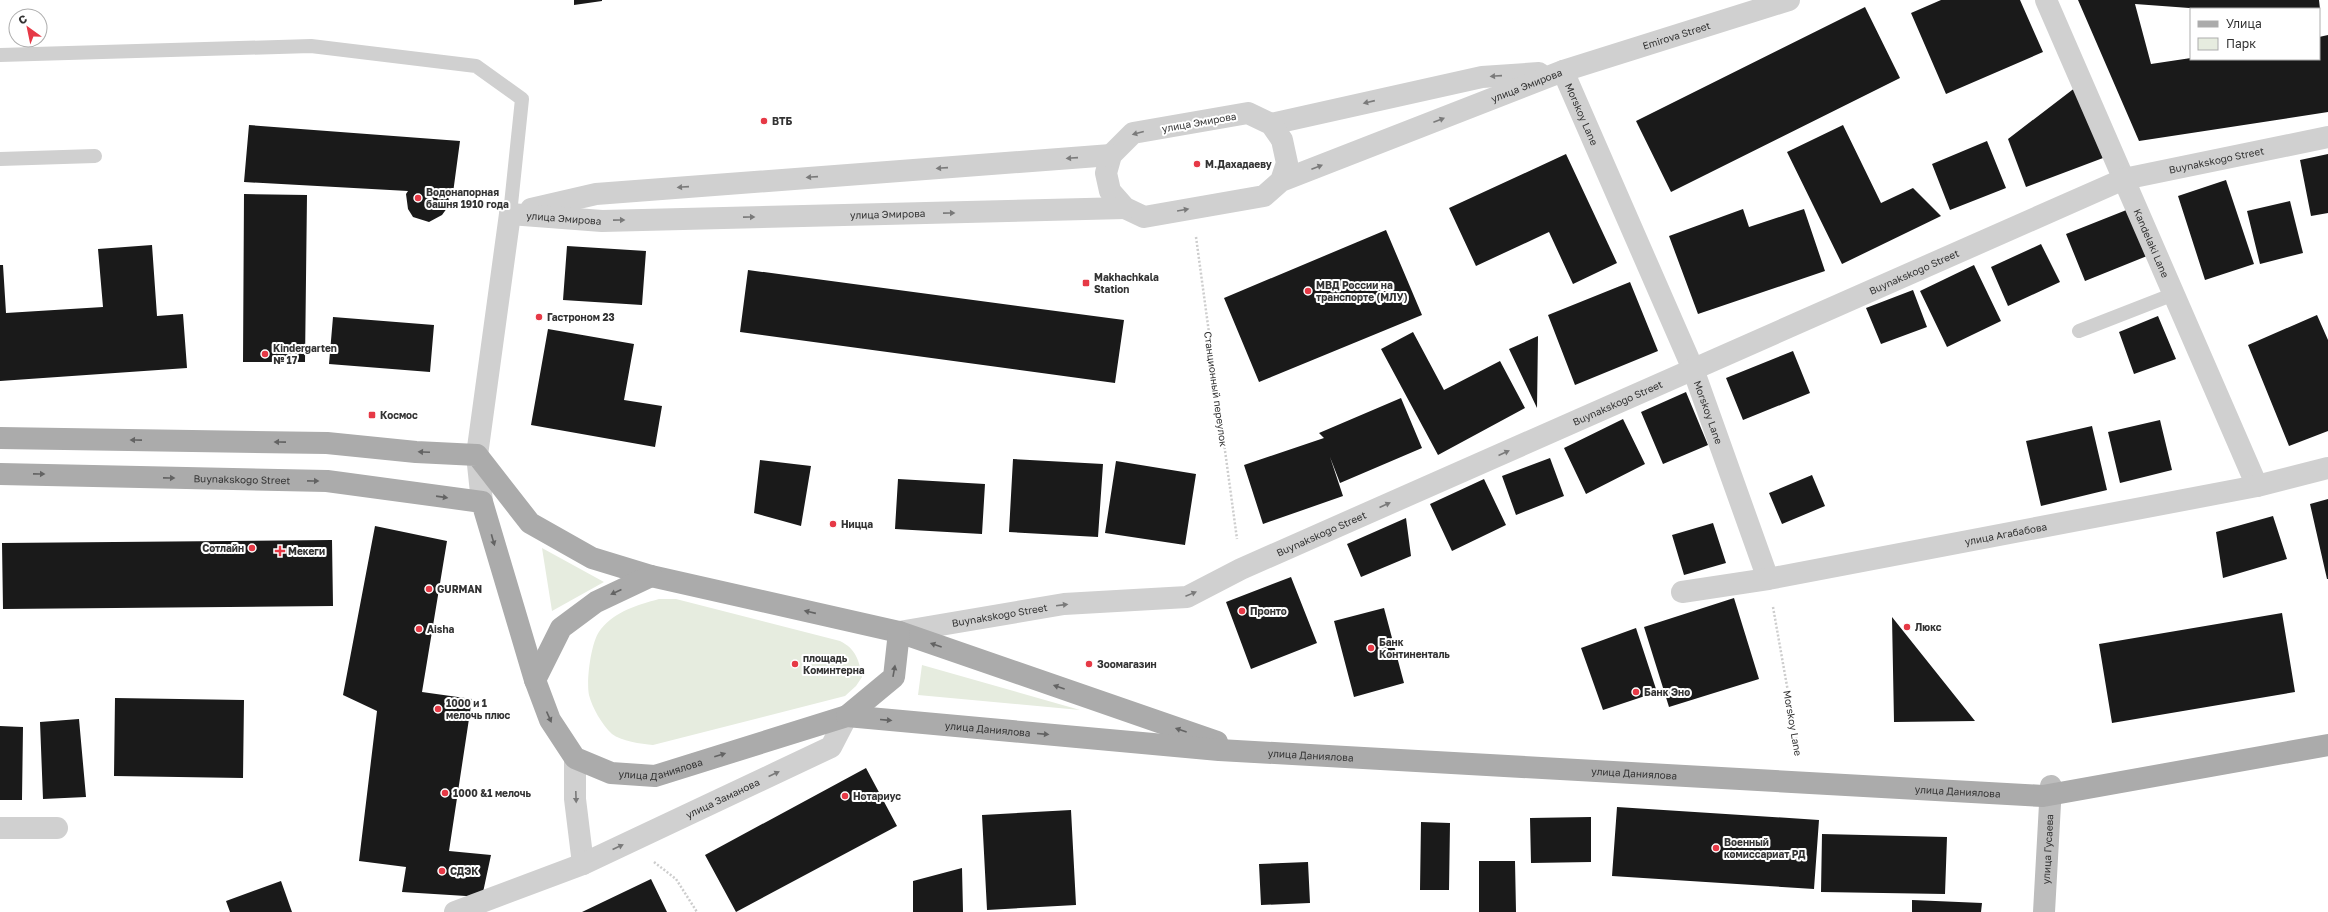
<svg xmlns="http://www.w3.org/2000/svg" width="2328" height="912" font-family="'Golos Text',sans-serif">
  <rect width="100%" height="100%" fill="#fff"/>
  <path fill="#e6ecdf" d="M542,548L604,582L552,611Z
    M659,599H676L840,641C856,649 859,660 862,677L856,686L845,696L653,745C641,744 621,741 612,734C602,725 592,707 589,695C586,681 591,640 601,629C616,611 637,605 659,599Z
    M922,665L1080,710L918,695Z"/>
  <path fill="#1a1a1a" d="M574,0H602V1L574,5Z
    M1941,0H2020L2043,52L1946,94L1911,13Z
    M2078,0H2319L2320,9H2203L2135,4L2151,64L2191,58L2319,59V37L2328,35V112L2139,141Z
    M1865,7L1900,78L1671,192L1636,121Z
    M2076,87L2103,158L2026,187L2008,139Z
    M249,125L460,141L453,193H447L450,204L442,215L429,222L413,217L408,209L406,194L408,191L244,182Z
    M1843,125L1881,203L1913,188L1941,216L1842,264L1787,152Z
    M1987,141L2006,188L1950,210L1932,164Z
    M1566,154L1617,263L1573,284L1549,232L1476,266L1449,208Z
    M2328,154V213L2311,216L2300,160Z
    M2226,180L2254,264L2205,280L2178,196Z
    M244,194L307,195L305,362H243Z
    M2290,201L2303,253L2260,264L2247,211Z
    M2134,207L2152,254L2085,281L2066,234Z
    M1743,209L1749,227L1804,209L1825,271L1698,314L1669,236Z
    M1386,230L1422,315L1259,382L1224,298Z
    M2041,244L2060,282L2008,306L1991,267Z
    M152,245L157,316L183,314L187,368L0,381V265H3L6,313L103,307L98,249Z
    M567,246L646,251L642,305L563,300Z
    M1974,265L2001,321L1947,347L1920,291Z
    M748,270L1124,320L1115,383L740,332Z
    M1630,282L1658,351L1575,385L1548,315Z
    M1913,290L1927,327L1881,344L1866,308Z
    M2317,315L2328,340V431L2289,446L2248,345Z
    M2158,316L2176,359L2134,374L2119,332Z
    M333,317L434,325L430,372L329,364Z
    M548,329L634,344L624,400L662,406L655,447L531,425Z
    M1413,332L1444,390L1500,361L1525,408L1438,455L1381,349Z
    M1538,336L1537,408L1509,349Z
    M1793,351L1810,393L1743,420L1726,378Z
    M1686,392L1708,445L1663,464L1641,412Z
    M1401,398L1422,448L1340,483L1330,457L1343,496L1263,524L1244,465L1324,438L1319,433Z
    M1623,419L1645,464L1586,494L1564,448Z
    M2160,420L2172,470L2120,483L2108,432Z
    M2092,426L2107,490L2041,506L2026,441Z
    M1550,458L1564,496L1516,515L1502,476Z
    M1013,459L1103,464L1098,537L1009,532Z
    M760,460L811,466L801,526L754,513Z
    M1116,461L1196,474L1185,545L1105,533Z
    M1812,475L1825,506L1782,524L1769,493Z
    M898,479L985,484L982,534L895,529Z
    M1484,479L1506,525L1452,551L1430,504Z
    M2328,499V579H2327L2310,504Z
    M2273,516L2287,559L2223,578L2216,532Z
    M1406,518L1411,556L1361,577L1347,544Z
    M1713,523L1726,563L1684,575L1672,535Z
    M375,526L447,541L422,692L472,699L449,851L491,855L482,897L402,892L406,867L359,861L377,711L343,695Z
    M332,540L333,606L3,609L2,543Z
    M1291,577L1317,643L1251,669L1226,602Z
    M1734,598L1759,679L1669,707L1644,627Z
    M1384,608L1404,683L1354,697L1334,621Z
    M2282,613L2295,692L2112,723L2099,644Z
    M1892,617L1975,721L1894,722Z
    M1636,628L1657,692L1603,710L1581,648Z
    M115,698L244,700L243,778L114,776Z
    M79,719L86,797L43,799L40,722Z
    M0,726L23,727L22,800H0Z
    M866,768L897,826L736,912L705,855Z
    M1617,807L1819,820L1814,889L1612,876Z
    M1071,810L1076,905L987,910L982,815Z
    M1591,817V862L1531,863L1530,818Z
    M1421,822L1450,823L1449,890H1420Z
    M1822,834L1947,837L1945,894L1821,892Z
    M1479,861H1515L1516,912H1479Z
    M1308,862L1310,903L1261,905L1259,864Z
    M962,868L963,912H913V881Z
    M651,879L667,912H582Z
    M281,881L292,912H230L226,901Z
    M1912,900L1982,903L1981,912H1912Z"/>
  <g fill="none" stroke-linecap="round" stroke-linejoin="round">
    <path stroke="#cdcdcd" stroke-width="2.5" stroke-dasharray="2 2" stroke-linecap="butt" d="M1196,237L1237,539
      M1773,607L1799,754
      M654,862L676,879L697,912"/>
    <path stroke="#d0d0d0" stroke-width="14" d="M0,55L311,46L476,66L522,99L510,214
      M0,159L95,156
      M2079,331L2174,294"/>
    <g stroke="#d0d0d0" stroke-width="22">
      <path id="s1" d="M2046,0L2257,486"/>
      <path id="s2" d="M1563,71L1693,369L1768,579"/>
      <path id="s3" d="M1682,592L1768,579L2257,486L2328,468"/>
      <path id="s4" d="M899,632L1064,604L1187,597L1241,569L2124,179L2328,137"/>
      <path d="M575,758V799L583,864"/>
      <path d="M0,828H57"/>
      <path id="s5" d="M455,912L583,864L831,747L847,716"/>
    </g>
    <g stroke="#d0d0d0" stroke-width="22">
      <path d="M1271,124L1482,77L1539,73"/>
      <path id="s6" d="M1281,181L1287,163L1282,140L1271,124L1248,113L1133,133L1111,155L1106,173L1110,191L1125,208L1144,217L1264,196L1281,181L1563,71L1789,0"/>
      <path d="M531,209L596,194L1111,155"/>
      <path id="s7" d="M510,214L602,221L1125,208"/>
      <path d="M482,502L477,455L510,214"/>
    </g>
    <path stroke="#bdbdbd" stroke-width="22" id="s8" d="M2044,912L2051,786"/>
    <g stroke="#ababab" stroke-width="22">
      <path d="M0,438L327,443L416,452L477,455L530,523L592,558L651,576L899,632L1217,742"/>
      <path id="s9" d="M0,474L327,481L482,502L535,680L550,720L575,758L611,773L655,776L847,716L1219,750L2043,796L2328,745"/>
      <path d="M535,680L561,628L596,602L651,576"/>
      <path d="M847,716L894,677L899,632"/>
    </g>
  </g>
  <defs><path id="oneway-solid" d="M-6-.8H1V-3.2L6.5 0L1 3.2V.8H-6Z"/></defs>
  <g fill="#7a7a7a">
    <use href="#oneway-solid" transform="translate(1496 76) rotate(176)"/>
    <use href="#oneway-solid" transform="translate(1369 102) rotate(167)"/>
    <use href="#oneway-solid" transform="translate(1439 120) rotate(-21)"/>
    <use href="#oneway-solid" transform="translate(1138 133) rotate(165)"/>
    <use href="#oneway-solid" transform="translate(1072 158) rotate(176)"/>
    <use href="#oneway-solid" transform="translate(1317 167) rotate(-21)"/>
    <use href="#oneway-solid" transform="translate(942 168) rotate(176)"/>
    <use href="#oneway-solid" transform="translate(812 177) rotate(176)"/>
    <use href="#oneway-solid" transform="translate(683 187) rotate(176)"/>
    <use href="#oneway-solid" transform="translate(1183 210) rotate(-10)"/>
    <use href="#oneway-solid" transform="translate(949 213) rotate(-1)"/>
    <use href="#oneway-solid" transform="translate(749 217) rotate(-1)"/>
    <use href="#oneway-solid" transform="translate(619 220) rotate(-1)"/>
    <use href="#oneway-solid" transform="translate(1504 453) rotate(-24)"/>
    <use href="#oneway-solid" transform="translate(1385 505) rotate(-24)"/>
    <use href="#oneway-solid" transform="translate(1191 594) rotate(-22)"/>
    <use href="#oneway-solid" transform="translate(1062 605) rotate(-7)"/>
    <use href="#oneway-solid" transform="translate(774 774) rotate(-25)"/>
    <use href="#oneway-solid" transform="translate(576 797) rotate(88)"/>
    <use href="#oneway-solid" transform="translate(618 847) rotate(-25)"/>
  </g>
  <g fill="#636363">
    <use href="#oneway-solid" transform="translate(136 440) rotate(-179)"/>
    <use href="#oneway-solid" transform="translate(280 442) rotate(-179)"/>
    <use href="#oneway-solid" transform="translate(424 452) rotate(-177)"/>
    <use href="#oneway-solid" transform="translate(39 474) rotate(1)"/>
    <use href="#oneway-solid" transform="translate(169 478) rotate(1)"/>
    <use href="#oneway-solid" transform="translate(313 481) rotate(1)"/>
    <use href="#oneway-solid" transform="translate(442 497) rotate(8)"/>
    <use href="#oneway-solid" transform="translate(493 540) rotate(74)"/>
    <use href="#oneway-solid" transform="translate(616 592) rotate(155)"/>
    <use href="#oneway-solid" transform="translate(810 612) rotate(-167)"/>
    <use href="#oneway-solid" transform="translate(936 645) rotate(-161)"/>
    <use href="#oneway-solid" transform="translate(894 671) rotate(-80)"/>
    <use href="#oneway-solid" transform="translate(1059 687) rotate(-161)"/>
    <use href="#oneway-solid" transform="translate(549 717) rotate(66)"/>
    <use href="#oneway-solid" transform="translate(886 720) rotate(5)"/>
    <use href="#oneway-solid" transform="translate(1181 730) rotate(-161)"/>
    <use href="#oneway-solid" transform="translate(1043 734) rotate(5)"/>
    <use href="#oneway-solid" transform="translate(720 755) rotate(-17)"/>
  </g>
  <g fill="#e63946" stroke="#fff" stroke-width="1.5">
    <circle cx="764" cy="121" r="4"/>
    <circle cx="1197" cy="164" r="4"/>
    <circle cx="418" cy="198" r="4"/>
    <rect x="1082" y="279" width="8" height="8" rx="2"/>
    <circle cx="1308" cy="291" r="4"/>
    <circle cx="539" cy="317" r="4"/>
    <circle cx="265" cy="354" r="4"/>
    <rect x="368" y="411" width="8" height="8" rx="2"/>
    <circle cx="833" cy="524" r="4"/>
    <circle cx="252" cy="548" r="4"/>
    <path d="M278 545h4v4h4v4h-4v4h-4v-4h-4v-4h4z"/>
    <circle cx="429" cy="589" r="4"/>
    <circle cx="1242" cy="611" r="4"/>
    <circle cx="1907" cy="627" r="4"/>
    <circle cx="419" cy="629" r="4"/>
    <circle cx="1371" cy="648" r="4"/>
    <circle cx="795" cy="664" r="4"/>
    <circle cx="1089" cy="664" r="4"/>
    <circle cx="1636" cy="692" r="4"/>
    <circle cx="438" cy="709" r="4"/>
    <circle cx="445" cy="793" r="4"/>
    <circle cx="845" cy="796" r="4"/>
    <circle cx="1716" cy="848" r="4"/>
    <circle cx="442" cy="871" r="4"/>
  </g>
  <g text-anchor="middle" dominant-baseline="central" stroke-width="4" stroke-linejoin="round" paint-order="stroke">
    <g font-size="10" fill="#333" stroke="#fff">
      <text stroke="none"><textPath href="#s6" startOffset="882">Emirova Street</textPath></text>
      <text stroke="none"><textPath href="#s6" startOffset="724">улица Эмирова</textPath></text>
      <text stroke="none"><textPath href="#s2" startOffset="47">Morskoy Lane</textPath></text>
      <text transform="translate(1199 122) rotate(-10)">улица Эмирова</text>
      <text stroke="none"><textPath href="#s4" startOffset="1411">Buynakskogo Street</textPath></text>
      <text stroke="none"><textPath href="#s7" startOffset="378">улица Эмирова</textPath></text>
      <text stroke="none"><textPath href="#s7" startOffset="54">улица Эмирова</textPath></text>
      <text stroke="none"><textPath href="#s1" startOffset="265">Kandelaki Lane</textPath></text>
      <text stroke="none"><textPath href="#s4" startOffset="1087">Buynakskogo Street</textPath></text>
      <text transform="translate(1216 389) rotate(82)">Станционный переулок</text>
      <text stroke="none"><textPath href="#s4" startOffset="763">Buynakskogo Street</textPath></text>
      <text stroke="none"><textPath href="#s2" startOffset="371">Morskoy Lane</textPath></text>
      <text stroke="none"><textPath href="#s9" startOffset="242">Buynakskogo Street</textPath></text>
      <text stroke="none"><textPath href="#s4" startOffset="439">Buynakskogo Street</textPath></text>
      <text stroke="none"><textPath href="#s3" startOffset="329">улица Агабабова</textPath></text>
      <text stroke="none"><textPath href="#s4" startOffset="102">Buynakskogo Street</textPath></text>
      <text transform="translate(1793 723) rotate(80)">Morskoy Lane</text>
      <text stroke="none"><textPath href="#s9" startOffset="1183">улица Даниялова</textPath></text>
      <text stroke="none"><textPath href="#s9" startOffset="1507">улица Даниялова</textPath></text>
      <text stroke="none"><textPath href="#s9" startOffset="847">улица Даниялова</textPath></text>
      <text stroke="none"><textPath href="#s9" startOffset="1831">улица Даниялова</textPath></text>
      <text stroke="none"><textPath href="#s9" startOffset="2155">улица Даниялова</textPath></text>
      <text stroke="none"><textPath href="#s5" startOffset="291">улица Заманова</textPath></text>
      <text stroke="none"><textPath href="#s8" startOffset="63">улица Гусаева</textPath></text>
    </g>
    <g font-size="10" font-weight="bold" fill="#333" stroke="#fff" text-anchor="start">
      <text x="772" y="121">ВТБ</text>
      <text x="1205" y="164">М.Дахадаеву</text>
      <text x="426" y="192">Водонапорная<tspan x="426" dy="12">башня 1910 года</tspan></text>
      <text x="1094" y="277">Makhachkala<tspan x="1094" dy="12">Station</tspan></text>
      <text x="1316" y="285">МВД России на<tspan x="1316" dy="12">транспорте (МЛУ)</tspan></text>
      <text x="547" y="317">Гастроном 23</text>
      <text x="273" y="348">Kindergarten<tspan x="273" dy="12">№ 17</tspan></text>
      <text x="380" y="415">Космос</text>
      <text x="841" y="524">Ницца</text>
      <text x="244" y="548" text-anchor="end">Сотлайн</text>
      <text x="288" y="551">Мекеги</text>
      <text x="437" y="589">GURMAN</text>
      <text x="1250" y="611">Пронто</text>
      <text x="1915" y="627">Люкс</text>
      <text x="427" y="629">Aisha</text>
      <text x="1379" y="642">Банк<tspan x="1379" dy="12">Континенталь</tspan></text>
      <text x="803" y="658">площадь<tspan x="803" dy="12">Коминтерна</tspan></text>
      <text x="1097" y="664">Зоомагазин</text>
      <text x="1644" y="692">Банк Эно</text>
      <text x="446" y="703">1000 и 1<tspan x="446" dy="12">мелочь плюс</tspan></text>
      <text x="453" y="793">1000 &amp;1 мелочь</text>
      <text x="853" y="796">Нотариус</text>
      <text x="1724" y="842">Военный<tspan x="1724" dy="12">комиссариат РД</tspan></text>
      <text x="450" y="871">СДЭК</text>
    </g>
  </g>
  <rect x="2190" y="8" width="130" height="52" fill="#ffffff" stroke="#adadad"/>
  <rect x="2198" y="21" width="20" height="6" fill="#ababab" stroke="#adadad"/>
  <text x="2226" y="28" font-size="12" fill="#333333">Улица</text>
  <rect x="2198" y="38" width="20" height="12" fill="#e6ecdf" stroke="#adadad"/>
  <text x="2226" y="48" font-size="12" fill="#333333">Парк</text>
  <g transform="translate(28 28) rotate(327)"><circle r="19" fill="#ffffff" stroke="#adadad"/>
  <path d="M0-3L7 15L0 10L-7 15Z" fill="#e63946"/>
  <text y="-6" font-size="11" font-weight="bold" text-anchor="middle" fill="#333333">С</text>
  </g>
</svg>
